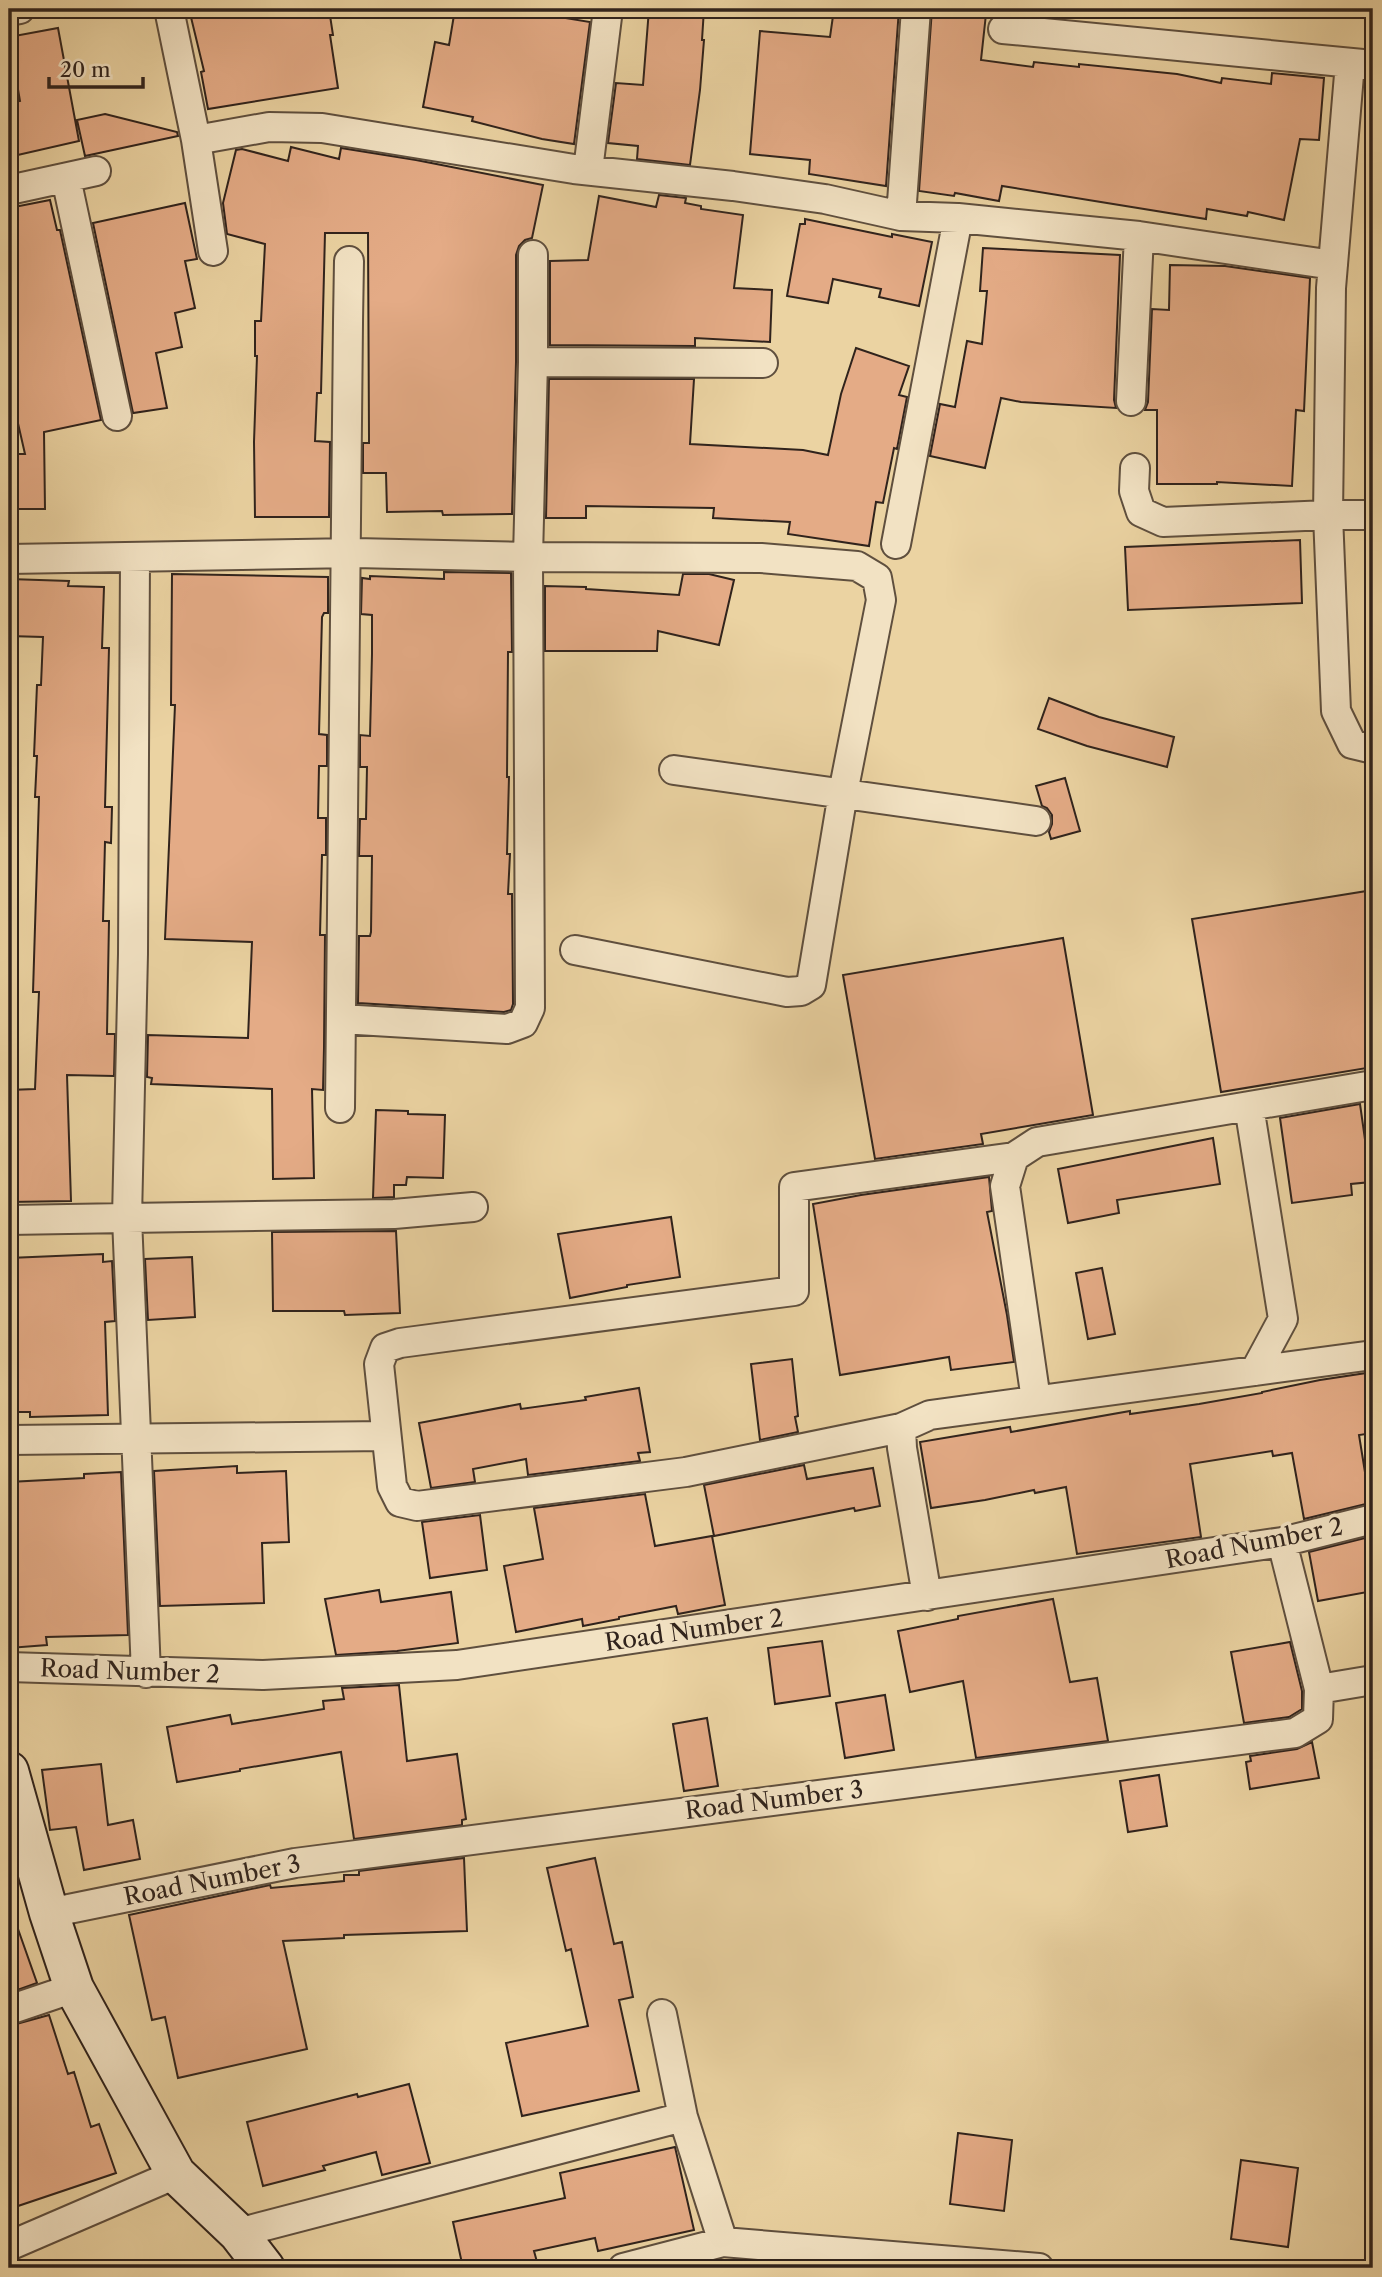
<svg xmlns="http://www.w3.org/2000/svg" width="1382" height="2277" font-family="'Libre Caslon Text',serif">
  <rect width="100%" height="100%" fill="#ebd3a2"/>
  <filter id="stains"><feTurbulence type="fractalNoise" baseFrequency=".00286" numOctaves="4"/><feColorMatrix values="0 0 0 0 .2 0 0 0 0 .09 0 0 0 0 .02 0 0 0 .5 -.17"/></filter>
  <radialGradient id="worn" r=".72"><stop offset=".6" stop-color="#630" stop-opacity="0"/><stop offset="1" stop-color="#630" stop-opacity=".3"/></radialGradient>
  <path fill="#e4ab86" stroke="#30231c" stroke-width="2" d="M189,9H329L333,35H330L338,88L208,109L201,72L204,71Z
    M455,9H543L541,14L590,22L574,144L542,139L472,121L473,117L423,107L435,42L449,45Z
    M649,9H704L702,40H704L700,90L690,165L637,159L638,146L608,143L616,83L643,85Z
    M834,9H899L886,186L809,174L810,160L750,154L760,31L830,37Z
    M932,9L986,14L981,60L1033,67L1034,62L1079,67V64L1177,74L1221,83L1222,78L1271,84L1272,73L1324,78L1319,140L1300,139L1284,220L1248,212L1247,216L1207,209L1206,219L1002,186L999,201L955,193L954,196L919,191Z
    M58,28L79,141L9,157V103L20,101L9,37Z
    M105,114L177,132L178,136L85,156L77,120Z
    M291,147L339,159L341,148L416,160L543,185L532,238L525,240L519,246L516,255V362L512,514L443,515L442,511L387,512L386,473H363V443H369V435L368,233H325L321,393H317L315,441L330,442L329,517H255L254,442L257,356H255V321H261L265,244L227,234L223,203L236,150L242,149L288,161Z
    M659,195L686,198L685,203L701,206V209L743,215L734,288L772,290L770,342L695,338V346L550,345V261L588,260L599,196L656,207Z
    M50,200L57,230H60L101,420L44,432L45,509H11V454H25L9,384V208Z
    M185,203L197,259L185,261L195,308L175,313L182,347L156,353L167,408L133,413L93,223Z
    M805,219L892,237V234L932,242L919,306L879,297L881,289L833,279L828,303L787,296L800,224H805Z
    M983,248L1120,255L1114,400L1116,408L1021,402L1001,398L985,468L930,456L940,404L955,407L967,341L982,344L987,291H980Z
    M1170,265L1225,266L1310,278L1304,411L1296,410L1292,486L1217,482V484H1157V410H1145L1148,402L1152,309L1169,310Z
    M856,348L909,366L899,395L907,397L897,449L894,448L883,503L876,502L869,546L788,534L790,522L713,518L714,508L586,506V518H546L549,379H694L690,444L803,450L828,455L841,394Z
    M1300,540L1302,603L1128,610L1125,547Z
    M444,572L511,573L512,652H508L507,777H509L507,854H510L508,894H512L513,1004L511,1010L504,1012L358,1003L359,936H370L371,932L372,856H359L360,819H366L367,767H360V735L370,736L372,654V615L361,614L362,578L370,579V576L444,579Z
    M172,574L328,577V613H324L322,617L319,734L327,735V766H319L318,818H326V855H322L320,935H325L324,1048L323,1090L312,1089L314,1178L273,1179L272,1089L151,1084L152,1078L147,1077L148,1035L248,1038L252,942L165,939L175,705H171Z
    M683,574H709L734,580L719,645L658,631L657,651H545V586L586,587V589L679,595Z
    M9,579L69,581L68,586L104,587L102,648H109L105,807H112L111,843L105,842L103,921H109L107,1034H115L114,1076L67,1075L71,1201L9,1202V1090L35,1089L39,992H33L39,797H35L37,756H34L37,685H41L43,637L9,636Z
    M1049,698L1099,717L1174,737L1167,767L1087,746L1038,729Z
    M1065,778L1080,831L1051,839L1049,832L1052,824V815L1047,808L1042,806L1036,786Z
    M1373,890V1067L1221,1092L1192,919Z
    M1063,938L1093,1115L981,1134L983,1144L875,1159L843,975Z
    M1360,1104L1371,1182L1351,1184L1352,1195L1292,1203L1280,1118Z
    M376,1110L408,1111V1114L445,1115L443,1178L407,1177L406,1185H394V1197L373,1198Z
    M1213,1138L1220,1184L1117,1200L1119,1213L1068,1223L1058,1169Z
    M989,1177L992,1211L987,1212L1007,1315L1014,1362L951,1370L949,1357L840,1375L813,1204L861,1195Z
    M671,1217L680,1277L627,1285V1287L570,1298L558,1234Z
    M396,1231L400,1313L345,1315L344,1311H273L272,1232Z
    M103,1254V1262L112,1261L115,1321L105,1322L108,1415L30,1417V1412H9V1258Z
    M192,1257L195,1317L148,1320L145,1259Z
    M1102,1268L1115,1334L1088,1339L1076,1273Z
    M792,1359L798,1416L795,1417L798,1432L760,1440L751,1364Z
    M1373,1372V1433L1359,1435L1370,1503L1304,1519L1292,1453L1273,1456L1272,1451L1190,1464L1201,1537L1077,1554L1066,1487L1035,1493L1034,1490L985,1500L931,1508L920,1442L1010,1427L1011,1432L1130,1411V1414L1199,1404L1262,1393V1392L1320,1380Z
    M639,1388L650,1452L638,1453L640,1461L528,1475L526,1459L473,1469L475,1482L431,1488L419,1423L520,1404L521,1409L586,1400L585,1397Z
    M804,1465L807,1479L873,1468L880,1506L855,1511L854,1508L714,1536L704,1485Z
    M237,1466V1473L286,1471L289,1542L262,1543L264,1603L160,1606L154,1471Z
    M121,1472L128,1635L46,1637L47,1645L9,1648V1482L84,1478V1474Z
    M645,1494L655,1546L712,1536L725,1605L678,1614L676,1606L619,1617V1619L583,1626L582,1619L516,1632L504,1566L543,1559L534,1508Z
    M480,1515L487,1570L430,1578L422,1522Z
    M1373,1536V1591L1318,1601L1309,1552Z
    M379,1590L381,1602L451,1592L458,1643L397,1651L336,1655L325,1599Z
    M1053,1599L1070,1682L1097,1678L1108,1741L976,1758L963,1681L910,1692L898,1631L958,1619V1616Z
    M822,1641L830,1696L775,1704L768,1648Z
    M1290,1642L1302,1691V1709L1289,1717L1244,1723L1231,1652Z
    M399,1685L407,1761L457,1754L466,1819L462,1820V1825L354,1839L341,1752L240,1769V1771L177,1782L167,1727L230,1715L232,1724L324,1709L323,1701L344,1699L342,1688Z
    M885,1695L894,1750L845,1758L836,1703Z
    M707,1718L718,1786L684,1791L673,1724Z
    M1312,1742L1319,1778L1250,1789L1246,1762L1251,1761L1250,1756L1297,1749Z
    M101,1764L108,1825L133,1820L140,1859L84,1870L76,1827L50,1830L42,1770Z
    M1159,1775L1167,1826L1128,1832L1120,1781Z
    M464,1858L467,1931L344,1935V1938L283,1941L307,2049L178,2078L165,2017L152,2020L129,1915L270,1885L271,1888L344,1881V1875H359V1871Z
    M595,1858L614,1944L622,1942L633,1997L619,2000L639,2091L522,2116L506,2043L588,2026L571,1949L566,1951L547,1868Z
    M12,1912L37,1983L9,1993V1913Z
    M49,2015L68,2074L74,2072L91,2127L99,2124L116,2173L9,2209V2026Z
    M409,2084L430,2163L382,2175L376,2152L323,2166L325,2170L263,2186L247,2122L357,2094L358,2097Z
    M958,2133L1012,2140L1004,2211L950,2204Z
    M675,2147L694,2230L598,2251L595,2238L534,2251L537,2262L508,2268H463L453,2222L565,2198L560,2173Z
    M1241,2160L1298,2168L1288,2247L1231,2239Z"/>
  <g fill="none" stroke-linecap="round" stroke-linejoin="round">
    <defs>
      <path id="street" d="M169,9L196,140L213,251
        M9,11L20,9
        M1003,29L1373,65
        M196,140L269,127L322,128L574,169L733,186L825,199L901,216L958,218L1139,236L1333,265
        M588,170L608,9
        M66,178L117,416
        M9,190L96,171
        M901,216L916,9
        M533,362V255
        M1131,401L1139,236
        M1135,468L1134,491L1141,512L1163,522L1328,515L1331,288L1350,63
        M1373,515H1328L1336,711L1352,744L1373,749
        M896,544L958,218
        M135,558L133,954L127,1218L394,1214L473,1207
        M9,559L355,553L528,557L533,362L763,363
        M674,770L1036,821
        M341,1019L507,1029L523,1023L530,1008L528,557L761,558L857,566L877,578L881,600L843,793L811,985L801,991L787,992L575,950
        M1249,1106L1283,1319L1255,1371
        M340,1108C344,825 344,543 349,261
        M9,1220L127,1218L146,1673
        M1036,1400L1005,1186L1014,1157L1037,1142L1373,1085
        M901,1428L686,1472L417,1506L400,1502L392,1486L379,1364L385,1348L400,1343L794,1291V1187L1014,1157
        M9,1440L385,1436
        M927,1596L902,1448L901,1428L930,1415L1373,1355
        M9,1667L263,1675L457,1665L1282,1542L1373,1519
        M1319,1689L1373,1680
        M49,1913L295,1863L1295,1733L1318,1719L1319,1689L1282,1542
        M9,2010L74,1988
        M683,2117L723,2242
        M238,2233L683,2117L662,2014
        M9,2246L176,2174
        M623,2268L723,2242L1039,2268"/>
      <path id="secondary" d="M9,1771L49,1913L74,1988L176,2174L238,2233L265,2268"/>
    </defs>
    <use href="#street" stroke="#5f4f3e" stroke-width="32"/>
    <use href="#secondary" stroke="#30231c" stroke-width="42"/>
    <use href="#street" stroke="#f2e2c3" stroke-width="28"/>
    <use href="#secondary" stroke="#f2e2c3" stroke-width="38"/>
  </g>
  <g text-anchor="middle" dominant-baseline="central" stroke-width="7" stroke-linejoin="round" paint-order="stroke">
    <g font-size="24" fill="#30231c" stroke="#f2e2c3">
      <text transform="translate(1254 1543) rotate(-11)">Road Number 2</text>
      <text transform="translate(694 1630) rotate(-8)">Road Number 2</text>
      <text transform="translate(130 1671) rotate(2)">Road Number 2</text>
      <text transform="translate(774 1800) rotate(-7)">Road Number 3</text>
      <text transform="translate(212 1880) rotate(-11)">Road Number 3</text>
    </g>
  </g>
  <rect width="1382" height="2277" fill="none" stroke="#ebd3a2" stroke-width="35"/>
  <rect x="10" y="10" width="1361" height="2256" fill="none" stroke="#30231c" stroke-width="3.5"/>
  <rect x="18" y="18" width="1347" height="2242" fill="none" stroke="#30231c" stroke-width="2"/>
  <path d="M49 77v10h94v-10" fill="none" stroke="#30231c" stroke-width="3.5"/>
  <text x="60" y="77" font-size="21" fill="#30231c" stroke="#f2e2c3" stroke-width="5" paint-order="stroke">20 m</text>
  <rect width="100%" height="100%" filter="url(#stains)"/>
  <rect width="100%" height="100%" fill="url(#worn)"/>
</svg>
